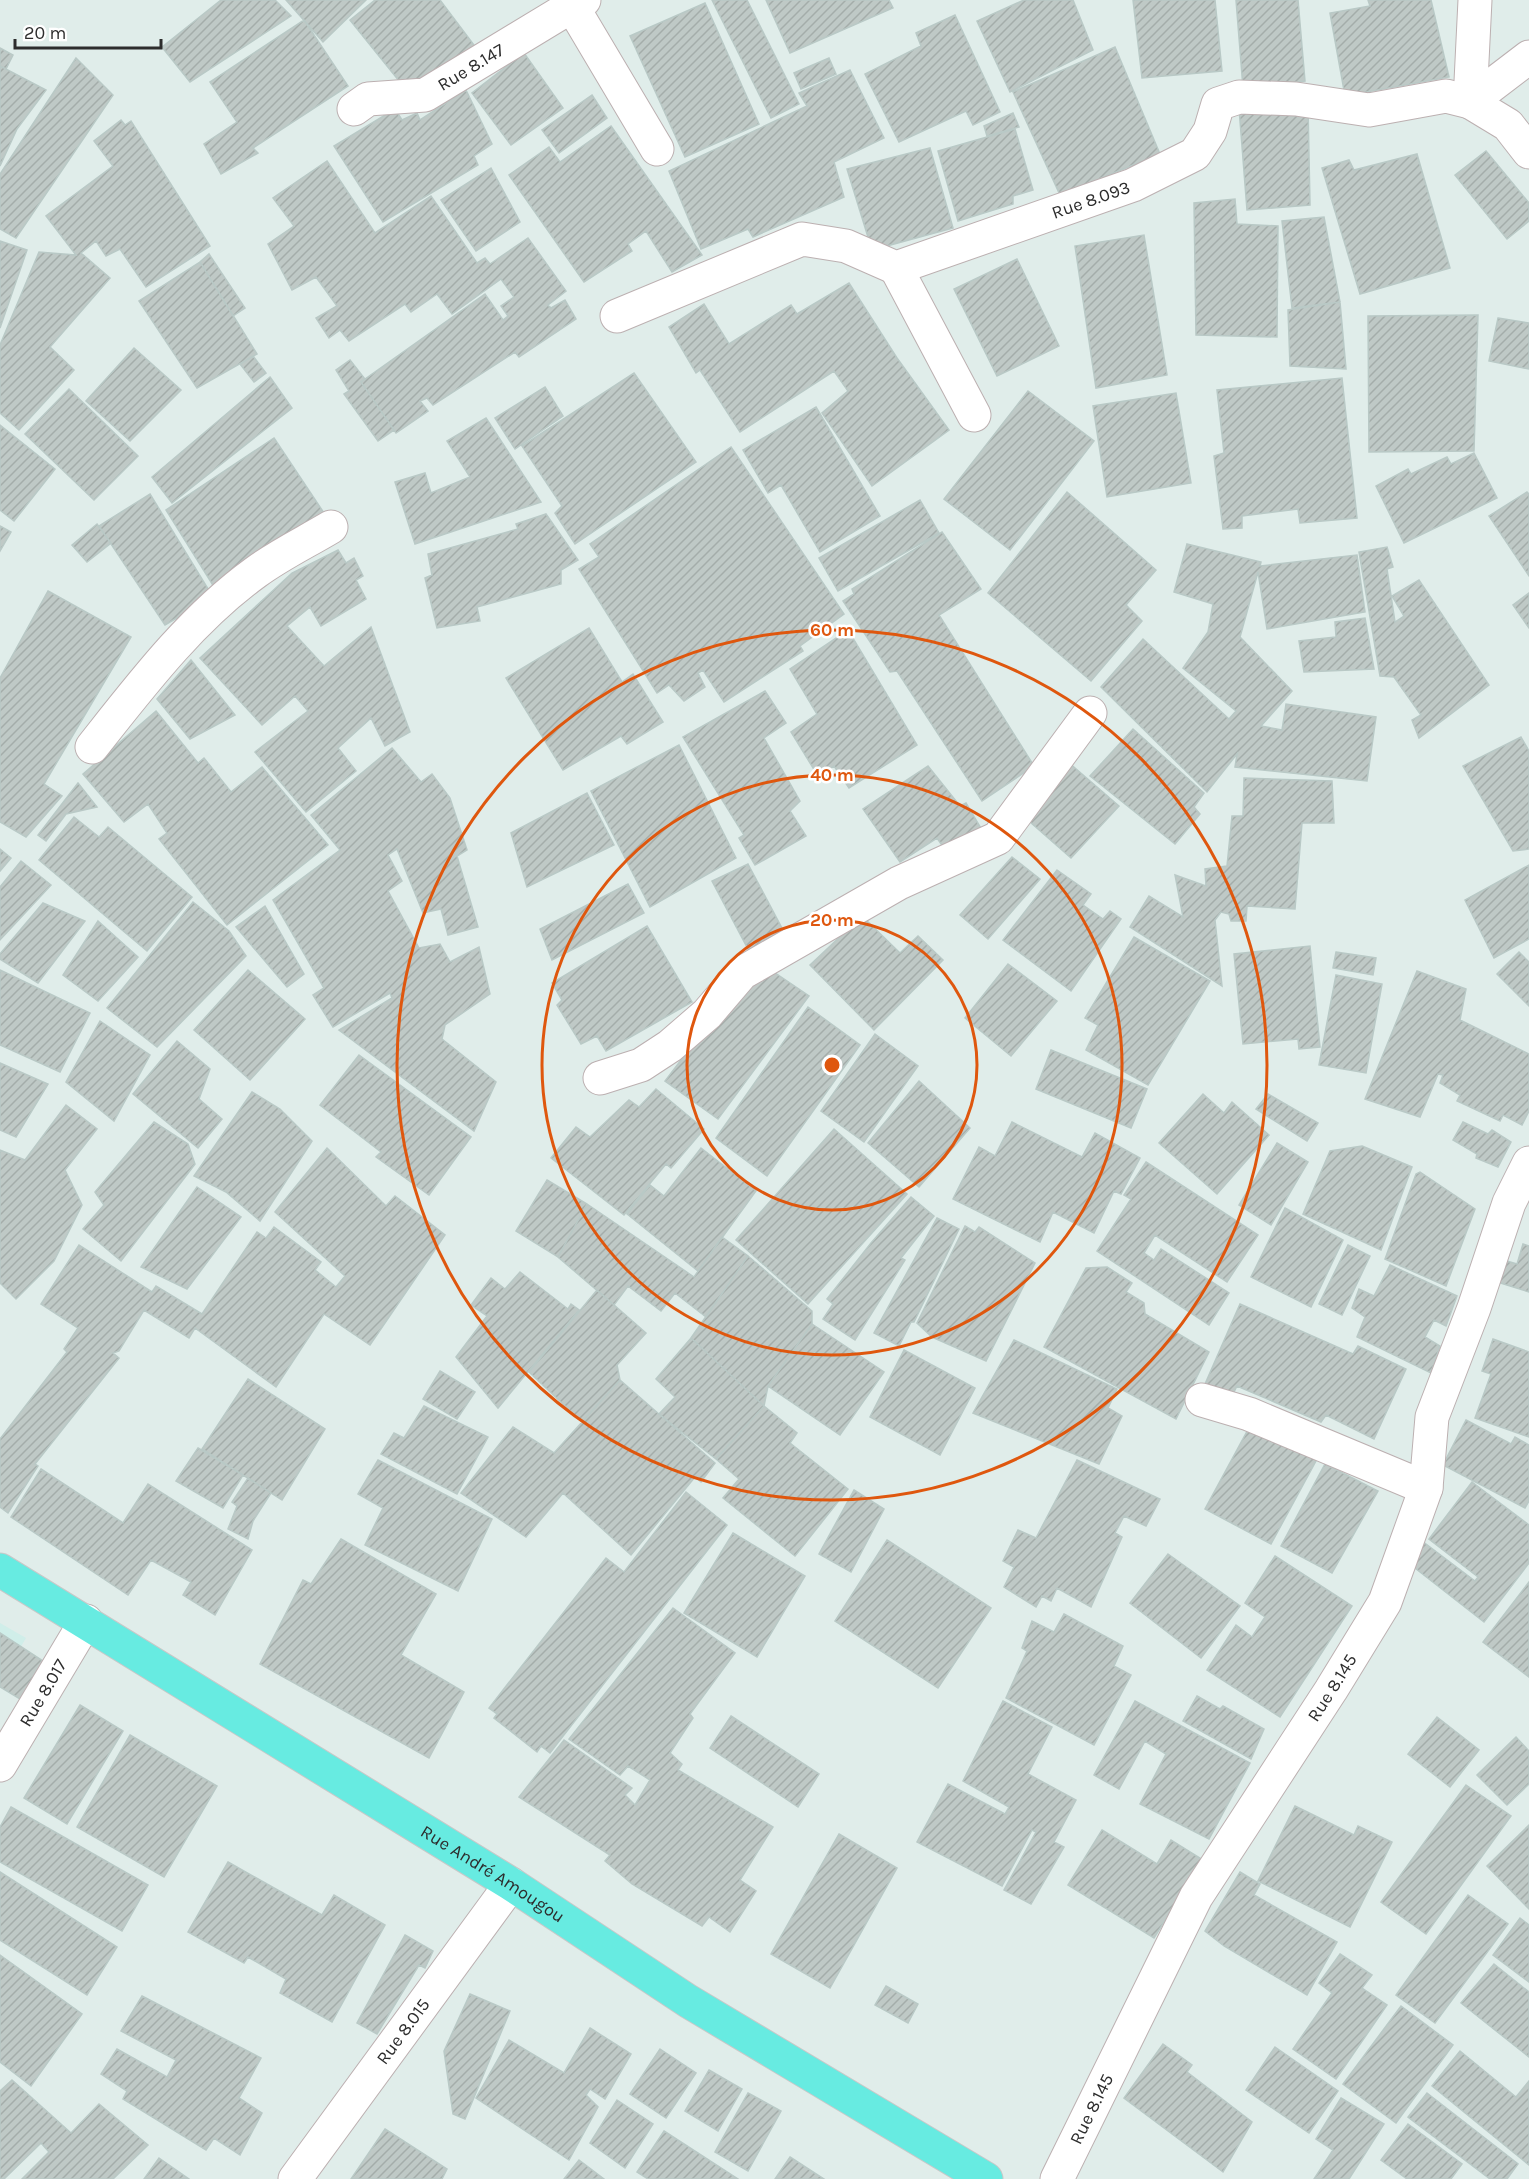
<svg xmlns="http://www.w3.org/2000/svg" width="1529" height="2179" font-family="Karla,sans-serif">
  <defs>
    <pattern id="building-hatch" width="6" height="6" patternUnits="userSpaceOnUse" patternTransform="scale(1.5)"><rect width="6" height="6" fill="#bfc9c6"/><path d="M-1 1l2-2M0 6l6-6M5 7l2-2" fill="none" stroke="#a4adaa"/></pattern>
  </defs>
  <rect width="100%" height="100%" fill="#e0edea"/>
  <path fill="#d0eee9" d="M0,1623L26,1638L0,1682Z"/>
  <path fill="url(#building-hatch)" stroke="#b9c9c6" stroke-width="1.5" d="M221,0H275L291,16L190,82L162,47Z
    M286,0H366L323,42Z
    M375,0H440L477,49L412,97L350,20Z
    M712,0H747L799,104L771,118Z
    M766,0H889L893,8L790,53Z
    M1024,0H1073L1093,50L1010,92L977,21Z
    M1133,0H1215L1222,71L1142,78Z
    M1236,0H1298L1305,81L1243,88Z
    M1368,0H1431L1449,77L1345,96L1330,13L1370,6Z
    M705,3L759,124L685,157L630,36Z
    M955,15L1000,112L973,125L966,111L899,142L865,74L921,46L916,33Z
    M304,20L348,86L253,148L258,153L221,174L204,144L237,122L210,82Z
    M1115,47L1160,154L1060,195L1013,92Z
    M0,48L13,55L6,69L0,66Z
    M524,53L563,108L511,145L472,93Z
    M76,58L113,95L16,238L0,229V174Z
    M829,58L836,74L801,89L794,73Z
    M0,66L46,90L17,129L0,166Z
    M850,70L884,138L834,162L844,197L753,237L748,229L701,249L669,171L807,106L799,93Z
    M466,90L492,144L474,156L478,165L383,222L334,146L395,109L402,120L417,113L420,120Z
    M592,95L607,118L559,153L542,130Z
    M1308,106L1310,205L1247,210L1239,108Z
    M1013,113L1019,127L987,136L984,126Z
    M121,120L125,125L131,121L210,246L146,287L120,249L106,256L96,241L81,253L110,278L50,347L74,370L19,430L0,413V345L39,252L76,255L46,216L113,166L94,141Z
    M611,126L702,255L672,272L646,231L628,244L632,251L584,282L509,175L549,147L560,162Z
    M1015,129L1033,190L1013,196V204L958,221L938,151Z
    M930,148L953,228L872,250L847,169Z
    M1486,151L1529,203V221L1507,239L1455,175Z
    M1417,154L1450,268L1360,294L1322,168L1349,160L1354,170Z
    M327,161L375,233L431,196L477,263L485,258L490,264L528,238L566,291L548,305L551,308L565,300L576,319L519,357L515,352L433,405L427,398L420,401L428,411L396,433L361,382L485,294L503,320L508,316L501,306L514,297L501,279L452,314L437,294L411,312L405,304L349,341L340,330L329,338L316,318L337,306L316,277L292,290L268,244L294,226L273,198Z
    M491,168L520,222L476,251L441,200Z
    M1235,199L1237,224L1278,226L1277,337L1196,335L1194,203Z
    M1324,217L1340,302L1292,308L1282,221Z
    M1144,235L1167,375L1096,388L1075,246Z
    M0,241L27,250L0,328Z
    M209,254L245,308L233,316L200,262Z
    M1017,259L1059,346L997,376L954,289Z
    M200,262L257,354L197,388L139,301Z
    M849,283L897,358L949,430L872,486L822,413L848,391L834,371L740,432L700,370L696,373L669,327L704,304L729,344L791,305L797,314Z
    M1340,302L1346,369L1290,366L1288,310Z
    M1478,315L1474,451L1369,452L1368,316Z
    M1498,318L1529,323V369L1489,361Z
    M134,348L181,390L130,441L86,401Z
    M253,356L266,373L254,382L240,364Z
    M350,360L365,379L361,382L394,430L378,441L344,394L349,391L336,370Z
    M634,373L696,462L575,544L555,513L562,506L522,446Z
    M270,377L292,408L172,503L152,477Z
    M1342,378L1357,518L1300,523L1298,509L1242,516V528L1223,529L1214,456L1224,453L1217,390Z
    M545,387L563,416L515,449L495,418Z
    M69,389L138,456L94,500L25,434Z
    M1028,391L1094,441L1010,550L944,499Z
    M1176,393L1191,483L1107,497L1093,406Z
    M816,407L880,516L820,552L781,485L768,493L743,450Z
    M486,418L541,502L415,544L395,482L425,473L431,493L470,477L447,441Z
    M0,425L55,469L14,521L0,510Z
    M274,438L324,513L214,587L166,510Z
    M731,447L844,614L800,646L803,651L724,702L703,670L698,673L705,687L684,701L669,685L657,693L579,569L599,557L590,544Z
    M1474,453L1497,498L1404,543L1376,486L1408,469L1411,474L1447,457L1451,464Z
    M1067,492L1156,570L1126,605L1142,621L1091,681L988,593Z
    M1527,492L1529,494V576L1489,516Z
    M150,494L213,597L165,625L99,526Z
    M920,500L939,533L838,591L819,558Z
    M546,514L578,560L561,570V584L477,607L480,621L437,628L425,578L432,575L428,554L518,529L516,524Z
    M97,524L111,543L87,562L72,545Z
    M0,526L11,532L0,551Z
    M942,532L981,589L939,615L1034,766L982,801L897,671L890,672L843,601L854,594L852,589Z
    M1187,544L1261,562L1260,566L1357,555L1365,612L1267,629L1258,572L1240,637L1292,691L1261,726L1282,730L1286,704L1376,717L1367,781L1235,767L1237,754L1207,792L1101,687L1143,639L1229,719L1236,711L1183,668L1208,632L1213,604L1174,592Z
    M1387,547L1393,567L1387,569L1395,622L1404,616L1392,596L1419,580L1489,685L1419,738L1412,720L1421,715L1394,677L1380,676L1359,552Z
    M338,550L346,563L354,558L363,576L356,580L366,599L321,626L310,607L287,626L324,666L371,627L410,732L385,746L371,718L338,748L356,771L306,812L255,752L308,711L295,696L262,725L200,658L292,573Z
    M48,591L131,637L44,784L62,796L26,837L0,822V678Z
    M1529,593V628L1513,605Z
    M1365,618L1374,669L1304,672L1299,641L1336,637L1335,622Z
    M589,628L622,682L633,674L663,722L627,744L621,736L563,770L506,678Z
    M848,630L917,745L849,788L834,766L818,776L791,732L817,714L790,669Z
    M191,660L235,715L190,739L157,699Z
    M765,691L786,723L764,738L800,801L790,811L806,836L755,865L739,838L744,835L683,737Z
    M156,711L198,763L204,758L231,792L262,767L328,845L227,925L159,839L167,833L148,804L124,822L83,774Z
    M1133,729L1204,793L1194,807L1200,814L1175,844L1090,776Z
    M1521,737L1529,751V849L1513,851L1463,766Z
    M679,745L736,858L650,907L591,791Z
    M392,748L421,782L432,774L450,798L467,850L457,856L478,927L448,935L441,909L423,913L397,849L388,855L402,881L388,891L419,948L440,944L450,962L479,947L490,994L445,1025L442,1039L496,1082L474,1131L339,1030L392,998L390,993L333,1027L313,995L324,988L273,900L340,850L311,815Z
    M1068,762L1119,806L1071,858L1022,815Z
    M928,766L960,806L966,803L982,830L948,854L937,838L900,862L863,809Z
    M1244,778L1332,781L1334,823H1302L1295,909L1247,906L1246,921H1231L1229,914L1221,912L1215,920L1222,986L1130,927L1149,896L1183,917L1175,875L1206,886L1205,869L1227,866L1232,816H1243Z
    M78,783L97,807L66,814L46,841L38,835Z
    M587,793L614,845L527,887L511,833Z
    M74,817L99,837L108,827L192,897L147,951L39,860Z
    M0,849L11,858L0,871Z
    M1012,857L1040,879L988,939L960,915Z
    M21,861L51,885L0,940V887Z
    M748,864L784,932L749,951L712,881Z
    M1529,865V939L1494,958L1465,900Z
    M1057,870L1091,894L1083,905L1103,919L1110,911L1121,919L1071,991L1003,940Z
    M628,884L644,913L552,960L540,929Z
    M193,902L229,931L246,956L157,1047L107,1008Z
    M43,903L85,921L38,983L0,959V954Z
    M265,906L304,974L287,987L236,927Z
    M862,916L900,953L918,936L943,960L874,1030L810,965Z
    M98,921L138,957L98,1001L63,975Z
    M647,926L692,1002L606,1051L597,1036L581,1044L557,1005L562,1000L552,983Z
    M1134,937L1210,981L1148,1085L1086,1050L1098,1025L1085,1018Z
    M1310,946L1320,1047L1299,1049L1298,1039L1243,1044L1234,954Z
    M1336,952L1376,958L1373,975L1333,968Z
    M1519,952L1529,962V1006L1497,974Z
    M1008,964L1057,1001L1011,1056L965,1018Z
    M765,966L809,996L718,1119L665,1081L716,1014Z
    M0,970L90,1013L60,1072L0,1045Z
    M248,970L305,1019L250,1080L194,1030Z
    M1417,971L1466,989L1460,1020L1529,1054V1111L1522,1125L1503,1115L1500,1121L1457,1101L1460,1095L1440,1083L1443,1075L1438,1074L1420,1117L1365,1099Z
    M1336,975L1382,984L1366,1073L1319,1065Z
    M808,1007L860,1045L767,1176L716,1138Z
    M100,1021L150,1055L114,1121L66,1082Z
    M875,1034L918,1066L864,1142L821,1111Z
    M177,1041L210,1069L199,1099L222,1119L198,1148L133,1094Z
    M1051,1050L1147,1089L1131,1128L1036,1089Z
    M359,1055L471,1137L429,1195L376,1157L381,1152L320,1105Z
    M0,1063L48,1084L16,1137L0,1130Z
    M919,1081L970,1128L919,1187L868,1143Z
    M656,1089L704,1129L671,1168L666,1164L624,1215L551,1158L576,1127L590,1137L629,1100L639,1107Z
    M252,1092L280,1109L312,1141L260,1221L226,1192L194,1176Z
    M1203,1094L1224,1113L1232,1102L1269,1135L1217,1194L1159,1143Z
    M1268,1094L1318,1123L1307,1141L1256,1109Z
    M66,1105L97,1129L65,1170L82,1205L54,1261L16,1299L0,1283V1150L25,1160Z
    M154,1122L188,1144L195,1164L121,1261L83,1229L104,1205L95,1192Z
    M1012,1122L1082,1157L1095,1133L1140,1158L1121,1194L1114,1191L1094,1233L1053,1212L1040,1242L953,1199L979,1147L995,1156Z
    M1463,1122L1488,1134L1492,1130L1511,1142L1498,1167L1476,1158L1477,1154L1453,1140Z
    M834,1129L907,1194L808,1304L736,1240Z
    M1277,1143L1308,1162L1271,1225L1239,1205Z
    M1362,1146L1412,1167L1381,1250L1303,1214L1330,1151Z
    M327,1148L386,1206L395,1196L445,1235L370,1345L324,1314L276,1387L195,1328L189,1338L144,1310L119,1351L113,1353L119,1358L35,1464L38,1466L8,1513L0,1507V1439L67,1352L64,1349L78,1328L41,1304L79,1245L152,1292L156,1286L202,1314L257,1232L266,1238L274,1227L321,1262L315,1270L336,1287L345,1276L275,1212Z
    M701,1148L756,1191L698,1271L627,1214L650,1185L664,1196Z
    M1146,1162L1258,1235L1227,1282L1155,1235L1144,1253L1154,1260L1161,1249L1229,1293L1209,1325L1097,1251L1131,1199L1124,1195Z
    M1420,1172L1475,1209L1446,1286L1385,1259L1416,1174Z
    M547,1180L587,1204L558,1257L516,1231Z
    M197,1187L241,1217L187,1289L141,1267Z
    M911,1197L934,1216L901,1258L905,1260L855,1340L823,1319L833,1304L827,1299L871,1243Z
    M587,1204L694,1277L722,1237L748,1256L706,1317L675,1293L661,1311L628,1286L614,1305L558,1257Z
    M1285,1208L1343,1240L1311,1307L1251,1277Z
    M937,1218L959,1229L914,1322H911L899,1346L874,1333Z
    M965,1226L975,1232L979,1227L1035,1263L986,1361L932,1337L917,1323Z
    M1523,1244L1529,1246V1292L1494,1281L1500,1259L1517,1264Z
    M1348,1245L1370,1256L1342,1315L1319,1304Z
    M748,1256L812,1311V1324L768,1386L764,1406L691,1338Z
    M1390,1265L1457,1296L1446,1326L1434,1320L1425,1337L1440,1346L1431,1373L1357,1337L1365,1317L1352,1308L1359,1289L1374,1296Z
    M1107,1267L1132,1283L1126,1292L1144,1303L1145,1314L1209,1352L1176,1419L1044,1347L1086,1268Z
    M520,1272L568,1309L571,1304L579,1310L498,1408L456,1357L487,1316L471,1305L491,1278L505,1289Z
    M597,1290L646,1333L617,1365L620,1380L582,1422L529,1372Z
    M1240,1304L1353,1354L1358,1346L1406,1369L1374,1439L1326,1415L1321,1422L1237,1386L1228,1404L1202,1391Z
    M812,1324L884,1372L840,1435L768,1386Z
    M691,1338L764,1406L716,1459L659,1414L675,1397L656,1379Z
    M1493,1339L1529,1352V1437L1475,1418L1491,1374L1482,1371Z
    M1014,1340L1117,1389L1108,1408L1122,1416L1099,1464L973,1413Z
    M904,1350L975,1388L940,1455L870,1417Z
    M440,1371L475,1392L457,1419L423,1399Z
    M248,1379L325,1429L282,1500L202,1449Z
    M620,1380L715,1463L701,1482L695,1477L631,1555L563,1493L526,1537L461,1493L513,1427L554,1453Z
    M424,1406L488,1437L457,1494L381,1454L394,1433L404,1438Z
    M764,1406L797,1433L790,1443L848,1489L795,1556L723,1498L739,1479L716,1459Z
    M1466,1420L1511,1444L1515,1437L1529,1445V1501L1525,1508L1443,1465Z
    M1251,1424L1317,1459L1271,1544L1205,1509Z
    M198,1448L243,1475L223,1508L176,1481Z
    M378,1460L492,1519L458,1591L365,1545L383,1508L358,1494Z
    M1077,1460L1160,1499L1146,1526L1124,1516L1115,1533L1122,1537L1091,1607L1057,1588L1051,1601L1042,1596L1036,1607L1004,1587L1014,1567L1003,1561L1018,1530L1036,1538Z
    M1325,1464L1378,1491L1332,1573L1281,1546Z
    M41,1469L123,1523L148,1484L252,1550L215,1615L183,1595L191,1582L151,1560L128,1595L11,1517Z
    M248,1478L271,1493L253,1521L248,1539L228,1529L237,1506L232,1502Z
    M1472,1482L1529,1525V1563L1484,1622L1402,1558L1418,1538L1475,1581L1478,1577L1429,1539Z
    M854,1490L884,1509L851,1572L819,1554Z
    M686,1492L727,1525L550,1753L541,1746L537,1752L494,1718L497,1714L489,1708L606,1558L624,1572Z
    M733,1533L805,1576L757,1657L684,1613Z
    M341,1539L436,1594L401,1655L464,1692L429,1758L260,1664L303,1580L311,1584Z
    M887,1540L991,1608L938,1688L835,1621Z
    M1168,1554L1240,1606L1201,1658L1130,1603Z
    M1275,1556L1352,1606L1280,1717L1207,1670L1236,1625L1252,1637L1265,1617L1245,1603Z
    M1529,1582V1677L1483,1642Z
    M673,1608L735,1653L690,1714L693,1718L670,1753L682,1764L678,1770L773,1827L740,1880L756,1891L730,1932L709,1917L702,1926L632,1884L605,1861L610,1855L519,1797L564,1740L632,1788L625,1795L635,1805L650,1780L628,1766L620,1775L569,1739Z
    M1064,1614L1123,1646L1114,1666L1131,1675L1094,1745L1006,1698L1027,1651L1022,1648L1032,1621L1054,1632Z
    M0,1633L43,1661L20,1699L0,1687Z
    M1197,1696L1220,1709L1223,1706L1264,1729L1251,1759L1183,1721Z
    M1003,1701L1052,1727L1028,1774L1076,1800L1054,1842L1064,1847L1031,1904L1004,1890L1036,1832L1032,1830L1002,1886L917,1842L948,1784L1005,1814L1009,1807L963,1781Z
    M1135,1701L1250,1763L1209,1839L1140,1804L1166,1754L1145,1741L1119,1789L1094,1775Z
    M80,1705L123,1731L67,1824L24,1798Z
    M731,1716L819,1774L798,1807L710,1748Z
    M1437,1717L1479,1750L1450,1787L1408,1754Z
    M130,1735L217,1786L164,1877L77,1827Z
    M1516,1737L1529,1751V1784L1507,1805L1477,1775Z
    M1466,1785L1511,1816L1426,1934L1381,1902Z
    M1295,1806L1354,1835L1358,1826L1392,1842L1350,1927L1258,1881Z
    M11,1807L148,1885L122,1931L0,1862V1827Z
    M1529,1825V1909L1487,1866Z
    M1102,1830L1157,1864L1171,1840L1203,1860L1154,1938L1068,1885Z
    M839,1834L897,1868L830,1988L771,1954Z
    M228,1862L322,1915L334,1895L385,1925L332,2022L280,1993L286,1979L248,1957L244,1963L188,1932Z
    M0,1872L117,1947L87,1995L0,1940Z
    M1240,1872L1260,1884L1254,1895L1337,1942L1307,1995L1224,1946L1205,1931Z
    M1468,1895L1508,1924L1435,2023L1396,1995Z
    M1520,1918L1529,1925V1982L1493,1955Z
    M405,1935L433,1951L425,1968L419,1965L377,2034L357,2023Z
    M1340,1954L1372,1975L1362,1988L1387,2005L1336,2079L1293,2049L1332,1993L1319,1983Z
    M0,1955L82,2014L31,2086L0,2062Z
    M1494,1964L1529,1992V2057L1461,2003Z
    M886,1986L918,2004L908,2023L875,2005Z
    M470,1994L510,2011L465,2119L453,2114L444,2051Z
    M142,1996L261,2058L239,2098L262,2113L240,2155L214,2138L206,2150L123,2099L127,2091L101,2074L117,2049L167,2077L176,2060L121,2031Z
    M1401,2006L1453,2045L1396,2123L1343,2084Z
    M590,2028L631,2054L605,2099L590,2089L586,2095L598,2107L569,2160L476,2098L509,2040L564,2073Z
    M1163,2044L1192,2065L1187,2072L1252,2122L1223,2172L1124,2098Z
    M1275,2047L1338,2091L1309,2133L1246,2090Z
    M660,2049L696,2073L666,2118L630,2094Z
    M1460,2051L1516,2097L1529,2081V2165L1432,2086Z
    M709,2070L742,2089L718,2131L685,2111Z
    M12,2080L71,2133L99,2104L148,2145L113,2179H22L49,2152L41,2143L4,2179H0V2091Z
    M748,2093L781,2111L748,2171L715,2152Z
    M1427,2093L1518,2164L1507,2179H1490L1408,2117Z
    M1341,2098L1384,2124L1349,2179H1314L1333,2150L1316,2139Z
    M617,2100L653,2124L625,2168L590,2143Z
    M1408,2124L1462,2164L1451,2179H1407L1381,2160Z
    M385,2129L447,2169L442,2179H351Z
    M664,2131L738,2179H648L637,2172Z
    M790,2157L824,2179H775Z
    M159,2158L189,2179H144Z
    M579,2160L604,2179H564Z"/>
  <g fill="none" stroke-linecap="round" stroke-linejoin="round">
    <defs>
      <g id="street">
        <path d="M584,0L572,6L657,149"/>
        <path d="M1470,102L1475,0"/>
        <path d="M1470,102L1529,57"/>
        <path id="s1" d="M354,109L368,99L425,95L572,6L567,0"/>
        <path d="M896,268L974,415"/>
        <path id="s2" d="M617,316L802,239L846,246L896,268L1133,185L1195,154L1210,131L1218,104L1239,97L1296,99L1369,110L1446,96L1470,102L1508,125L1529,152"/>
        <path d="M92,747C141,685 191,619 256,572C279,555 306,542 331,527"/>
        <path d="M600,1078L641,1065L670,1046L707,1014L742,973L899,883L998,838L1090,713"/>
        <path d="M1202,1400L1249,1414L1426,1488"/>
        <path id="s3" d="M0,1765L86,1621"/>
        <path id="s4" d="M295,2179L511,1884"/>
        <path id="s5" d="M1057,2179L1196,1897L1331,1690L1385,1602L1426,1488L1432,1417L1474,1308L1509,1203L1529,1163"/>
      </g>
      <g id="primary">
        <path id="s6" d="M0,1570L511,1884L688,2001L986,2179"/>
      </g>
    </defs>
    <use href="#street" stroke="#bcb0b1" stroke-width="35"/>
    <use href="#primary" stroke="#c8c8c8" stroke-width="35"/>
    <use href="#street" stroke="#fff" stroke-width="33"/>
    <use href="#primary" stroke="#67ebe1" stroke-width="33"/>
  </g>
  <g fill="none" stroke="#df570e" stroke-width="3">
    <circle cx="832" cy="1065" r="145"/>
    <circle cx="832" cy="1065" r="290"/>
    <circle cx="832" cy="1065" r="435"/>
  </g>
  <g text-anchor="middle" dominant-baseline="central" stroke-width="5" stroke-linejoin="round" paint-order="stroke">
    <g font-size="18" fill="#2d2d2d" stroke="#fff">
      <text stroke="none"><textPath href="#s1" startOffset="128">Rue 8.147</textPath></text>
      <text stroke="none"><textPath href="#s2" startOffset="506">Rue 8.093</textPath></text>
      <text stroke="none"><textPath href="#s5" startOffset="564">Rue 8.145</textPath></text>
      <text stroke="none"><textPath href="#s3" startOffset="84">Rue 8.017</textPath></text>
      <text stroke="none"><textPath href="#s6" startOffset="579">Rue André Amougou</textPath></text>
      <text stroke="none"><textPath href="#s4" startOffset="183">Rue 8.015</textPath></text>
      <text stroke="none"><textPath href="#s5" startOffset="78">Rue 8.145</textPath></text>
    </g>
  </g>
  <circle cx="832" cy="1065" r="9" fill="#df570e" stroke="#fff" stroke-width="3"/>
  <g font-size="18" text-anchor="middle" font-weight="bold" fill="#df570e" stroke="#fff" stroke-width="5" stroke-linejoin="round" paint-order="stroke">
    <text x="832" y="636">60 m</text>
    <text x="832" y="781">40 m</text>
    <text x="832" y="926">20 m</text>
  </g>
  <path d="M15 39v9h146v-9" fill="none" stroke="#2d2d2d" stroke-width="3"/>
  <text x="24" y="39" font-size="18" fill="#2d2d2d" stroke="#ffffff" stroke-width="4.5" paint-order="stroke">20 m</text>
</svg>
